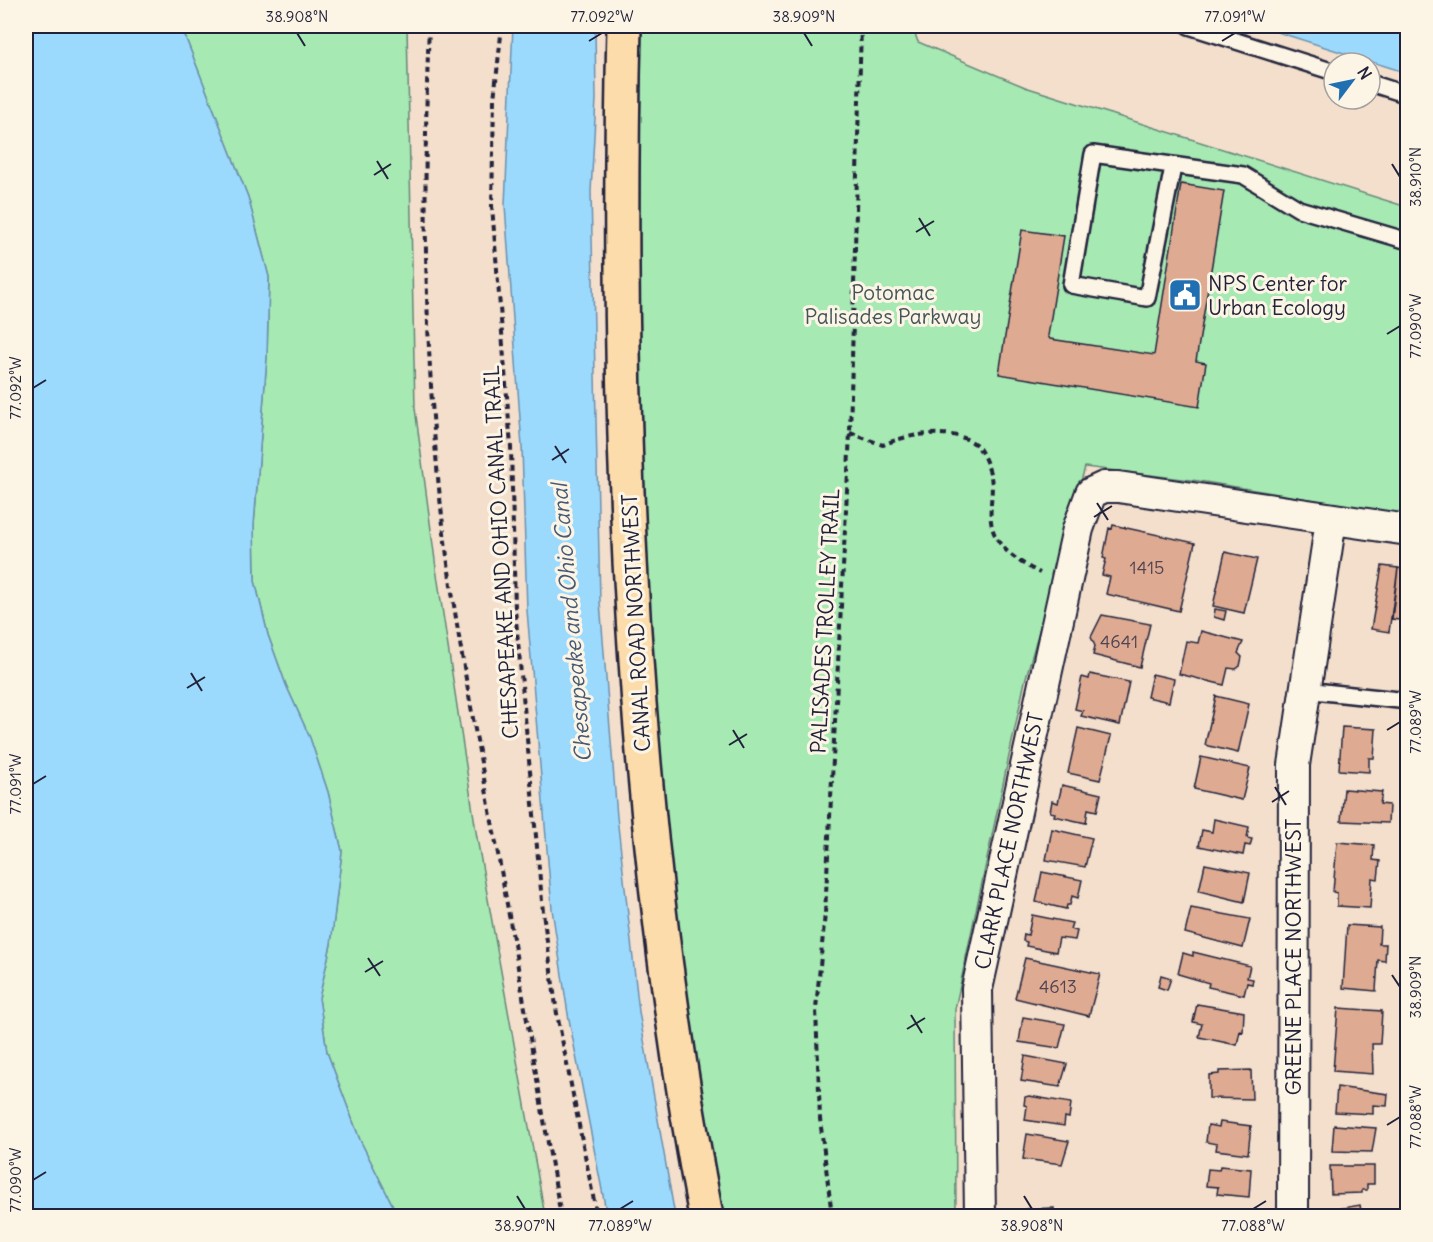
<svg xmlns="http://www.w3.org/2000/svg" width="1433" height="1242" font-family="Delius,sans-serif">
  <rect width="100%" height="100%" fill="#f3dfcc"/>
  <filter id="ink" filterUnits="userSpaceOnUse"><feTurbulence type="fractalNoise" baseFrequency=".0167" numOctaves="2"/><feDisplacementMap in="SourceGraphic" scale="12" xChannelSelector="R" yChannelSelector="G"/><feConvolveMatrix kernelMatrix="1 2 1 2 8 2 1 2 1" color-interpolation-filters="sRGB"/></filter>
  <g filter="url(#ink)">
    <path fill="#a6e9b3" stroke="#648677" stroke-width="1.5" d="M181,26H407L415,408L436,568L477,838L545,1216H398L360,1140L327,1052L319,998L331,944L342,851L328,792L310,738L286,685L268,635L255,581L254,525L267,357L269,277L248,197Z
      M642,26H912L918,42L1025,87L1407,207V515L1199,481L1085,467L1025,681L955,1009L956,1216H721C710,1162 696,1106 689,1051C646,712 634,367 642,26Z"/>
    <path fill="#9cdafd" stroke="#6b90af" stroke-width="1.5" d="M26,26H181L248,197L269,277L267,357L254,525L255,581L268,635L286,685L310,738L328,792L342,851L331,944L319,998L327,1052L360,1140L398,1216H26Z
      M513,26H595L596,99L591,192L600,602L617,817L639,1012L675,1216H607L568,1014L552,909L527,610L522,447L505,205Z
      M1258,26H1407V73Z"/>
    <path fill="#deab92" stroke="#22223b" stroke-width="1.5" d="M1181,184L1224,191L1196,361L1206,363L1199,407L999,374L1022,230L1064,236L1048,336L1050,339L1154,355Z
      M1113,525L1195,543L1179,611L1106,594L1110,577L1102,575L1106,559L1103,558L1109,528L1112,529Z
      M1225,552L1257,559L1244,613L1213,606Z
      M1382,566L1398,568L1389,632L1371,629Z
      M1398,568L1408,570L1406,621L1392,619Z
      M1215,609L1226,611L1224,620L1214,617Z
      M1102,615L1150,624L1140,667L1093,655L1095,646L1091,637Z
      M1201,631L1243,642L1238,653L1242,657L1240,666L1236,669L1228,668L1224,685L1179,674L1186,641L1198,643Z
      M1090,674L1129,682L1120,725L1081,716L1083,711L1075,709L1082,677L1089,679Z
      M1152,674L1174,679L1169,702L1147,697Z
      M1216,696L1249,704L1238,753L1205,745Z
      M1342,727L1376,729L1374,758H1369V772L1339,770Z
      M1078,728L1111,736L1100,780L1068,773Z
      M1201,757L1250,768L1242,800L1194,789Z
      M1062,785L1101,794L1097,811L1088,809L1086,823L1054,816L1055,813L1050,812L1052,801L1058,803Z
      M1344,789L1382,792L1380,804L1389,805L1388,823L1341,821Z
      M1214,819L1249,827L1247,838L1252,839L1250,846L1245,845L1243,855L1199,846L1202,830L1212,832Z
      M1052,829L1092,838L1085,867L1046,860Z
      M1337,842L1374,845L1373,860L1380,861L1378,879L1372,878L1370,908L1337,906V893L1333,892Z
      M1205,864L1250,873L1244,902L1199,891Z
      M1042,872L1082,880L1078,898L1072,896L1070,905H1067L1066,909L1036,902Z
      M1191,908L1250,919L1243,948L1185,933Z
      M1032,915L1072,923L1070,929L1077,931L1075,940L1059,938L1056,952L1026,946L1027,942L1023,941L1024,934L1028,935Z
      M1347,925L1380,927L1379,944H1386L1385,961L1378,960L1376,991L1343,988Z
      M1193,952L1250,966L1247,978L1253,979L1252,984L1247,983L1244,995L1208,987L1209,983L1178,974L1183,953L1193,956Z
      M1025,958L1100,974L1089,1016L1015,998Z
      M1161,975L1171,978L1167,990L1158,987Z
      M1197,1004L1244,1012L1243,1032L1240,1031L1237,1045L1199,1037L1202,1024L1193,1022Z
      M1338,1008L1382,1011L1380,1044H1372L1373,1074L1333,1071Z
      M1023,1017L1065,1024L1059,1048L1019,1042Z
      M1025,1056L1067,1064L1060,1087L1021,1081Z
      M1251,1070L1252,1099L1209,1098V1075L1219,1074V1071Z
      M1337,1087L1388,1094L1387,1106L1373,1105V1114L1335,1112Z
      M1029,1096L1071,1103L1069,1118L1065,1117L1064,1126L1025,1120L1027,1106L1024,1105L1025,1097Z
      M1220,1122L1251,1126L1248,1154L1216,1150L1217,1144L1206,1142L1208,1125L1219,1127Z
      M1334,1125L1376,1128L1372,1152L1332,1151Z
      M1027,1134L1069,1141L1062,1164L1023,1159Z
      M1220,1166L1251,1169L1249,1197L1217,1194L1218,1187L1206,1186L1208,1169L1219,1170Z
      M1330,1166H1374V1184H1367V1190H1362V1193L1331,1194Z
      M1360,1205L1362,1216H1332L1331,1210Z
      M1054,1208V1214L1061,1213L1062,1216H1021L1027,1215V1209Z
      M1111,1212L1112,1216H1082V1214Z"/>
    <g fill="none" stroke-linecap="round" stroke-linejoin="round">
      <defs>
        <path id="service" d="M1189,26L1334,72
          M1370,83L1408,95
          M1173,167L1147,298L1071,285L1093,154L1243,175L1299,209L1408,241
          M1305,690L1408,701"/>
        <path id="minor" d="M980,1216L977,989L1078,529L1091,493L1104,487H1118L1408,530
          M1293,1216L1294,765L1331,520"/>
        <path id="trunk" d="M624,26C615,423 631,826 706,1216"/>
      </defs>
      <use href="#service" stroke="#22223b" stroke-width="20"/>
      <use href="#minor" stroke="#22223b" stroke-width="34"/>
      <use href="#trunk" stroke="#22223b" stroke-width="38"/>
      <path stroke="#22223b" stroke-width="4" stroke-dasharray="6 4.5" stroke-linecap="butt" d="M429,26C423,176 424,328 438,478C450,604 475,729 498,854C520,974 539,1096 561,1216
        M502,26L494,99L492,206L511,447L515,609L543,912L557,1014L597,1216
        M850,433L883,445C906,434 953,427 975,444C982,449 989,468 991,477C994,493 988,511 992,527C998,550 1021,563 1040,573
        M832,1216L820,1119L816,1009L825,913L850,433L861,26"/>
      <use href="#service" stroke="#fcf5e5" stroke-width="15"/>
      <use href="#minor" stroke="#fcf5e5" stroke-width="30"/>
      <use href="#trunk" stroke="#fddcac" stroke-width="33"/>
    </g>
  </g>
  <path fill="none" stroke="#22223b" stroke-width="2" d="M297,33L305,46M804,33L812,46M589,41L602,33M1222,41L1235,33M377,161L388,179M1392,164L1400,177M374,175L391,164M919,218L930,236M916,232L934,221M1387,334L1400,326M33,388L46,380M555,446L566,463M552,460L569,449M1097,503L1108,520M1094,517L1112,506M191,673L202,691M187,688L205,677M733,730L744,748M1387,730L1400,722M729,745L747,734M33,784L46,776M1275,787L1286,805M1272,802L1289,791M368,958L380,976M365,972L383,961M1392,975L1400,987M911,1015L922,1033M907,1029L925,1018M1387,1125L1400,1117M33,1180L46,1172M517,1196L525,1209M1024,1196L1032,1209M620,1209L633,1201M1253,1209L1266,1201"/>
  <defs>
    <symbol id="civic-square" viewBox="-11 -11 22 22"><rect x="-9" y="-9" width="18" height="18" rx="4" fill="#1f6fb2" stroke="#fcf5e5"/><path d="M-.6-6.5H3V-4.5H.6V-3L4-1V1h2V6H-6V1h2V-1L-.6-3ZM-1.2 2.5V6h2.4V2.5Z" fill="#fff"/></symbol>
  </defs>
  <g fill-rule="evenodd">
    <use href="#civic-square" x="1166" y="276" width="38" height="38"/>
  </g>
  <g text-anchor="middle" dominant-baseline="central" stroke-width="6" stroke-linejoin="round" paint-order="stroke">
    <g font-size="18" fill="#514451">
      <text x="1147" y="567">1415</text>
      <text x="1119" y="641">4641</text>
      <text x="1058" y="986">4613</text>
    </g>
    <g font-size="21" fill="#22223b" stroke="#fcf5e5" text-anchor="start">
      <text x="1208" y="283">NPS Center for<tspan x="1208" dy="24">Urban Ecology</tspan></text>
    </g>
    <g font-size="21" fill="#435459" stroke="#fcf5e5">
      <text x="893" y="292">Potomac<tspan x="893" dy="24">Palisades Parkway</tspan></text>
    </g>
    <g font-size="21" fill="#22223b" stroke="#fcf5e5">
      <text transform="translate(501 552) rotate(-93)">CHESAPEAKE AND OHIO CANAL TRAIL</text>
      <text transform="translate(825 621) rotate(-87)">PALISADES TROLLEY TRAIL</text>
      <text transform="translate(636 623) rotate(-93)">CANAL ROAD NORTHWEST</text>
      <text transform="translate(1009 841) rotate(-78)">CLARK PLACE NORTHWEST</text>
      <text transform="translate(1293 957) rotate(-90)">GREENE PLACE NORTHWEST</text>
    </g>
    <g font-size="22" font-style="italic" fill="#475975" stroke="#fcf5e5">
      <text transform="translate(571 623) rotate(-95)">Chesapeake and Ohio Canal</text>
    </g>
  </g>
  <rect width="1433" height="1242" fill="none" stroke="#fcf5e5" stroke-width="66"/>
  <g transform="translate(1352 81) rotate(58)"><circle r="28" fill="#fcf5e5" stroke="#a5a1a1" stroke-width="1.5"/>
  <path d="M0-4.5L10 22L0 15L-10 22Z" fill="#1f6fb2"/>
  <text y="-9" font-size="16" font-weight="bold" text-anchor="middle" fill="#22223b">N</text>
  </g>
  <rect x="33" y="33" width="1367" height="1176" fill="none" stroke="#22223b" stroke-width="2"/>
  <g font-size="15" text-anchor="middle" fill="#22223b">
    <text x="297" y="22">38.908°N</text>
    <text x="602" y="22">77.092°W</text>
    <text x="804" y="22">38.909°N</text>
    <text x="1235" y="22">77.091°W</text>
    <text transform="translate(1416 177) rotate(-90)" y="5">38.910°N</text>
    <text transform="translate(1416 326) rotate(-90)" y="5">77.090°W</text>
    <text transform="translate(16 388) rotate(-90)" y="5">77.092°W</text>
    <text transform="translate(1416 722) rotate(-90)" y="5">77.089°W</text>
    <text transform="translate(16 784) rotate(-90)" y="5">77.091°W</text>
    <text transform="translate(1416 987) rotate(-90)" y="5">38.909°N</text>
    <text transform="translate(1416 1117) rotate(-90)" y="5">77.088°W</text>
    <text transform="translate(16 1180) rotate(-90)" y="5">77.090°W</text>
    <text x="525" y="1231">38.907°N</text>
    <text x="620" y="1231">77.089°W</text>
    <text x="1032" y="1231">38.908°N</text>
    <text x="1253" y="1231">77.088°W</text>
  </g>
</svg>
